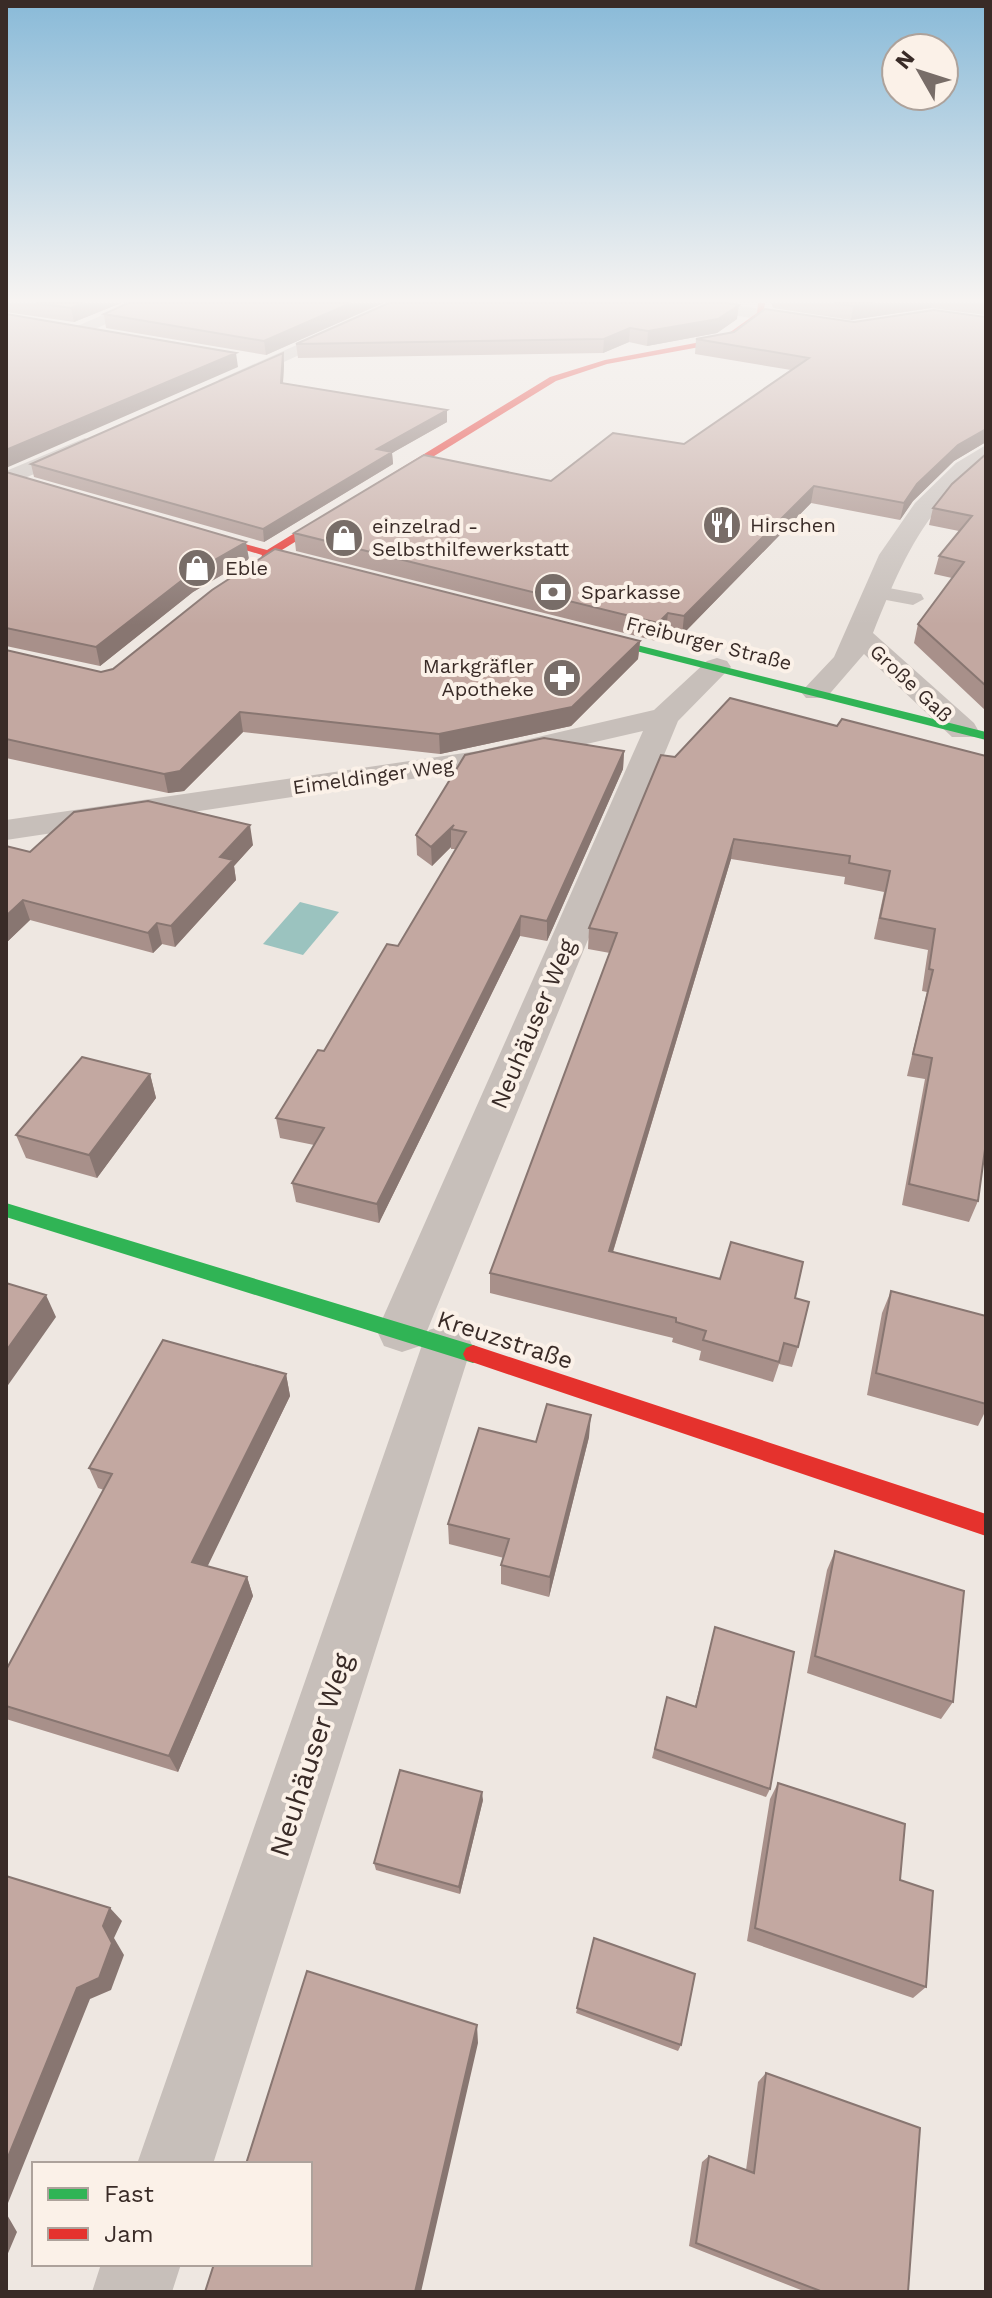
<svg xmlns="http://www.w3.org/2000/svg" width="992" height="2298" font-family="'Work Sans',sans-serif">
  <rect width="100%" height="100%" fill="#eee7e1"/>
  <path fill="#9bc3bf" d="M300,902L339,912L303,955L263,944Z"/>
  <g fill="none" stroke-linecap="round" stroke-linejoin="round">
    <path fill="#c7bfba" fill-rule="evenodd" d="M878,586L921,594L924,599L913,605L870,597L867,592Z"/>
    <path fill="#c7bfba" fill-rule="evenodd" d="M130,303H154L81,335H69L66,331Z
      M391,303H414L235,384L228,386L218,380Z
      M680,303H723L809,317L818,322L809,327L688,308Z
      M85,438L96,444L93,449L6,486V471Z
      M986,445V462C924,508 901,563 873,633L974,723L978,730L974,737H952L864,654L826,698H806L801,692L834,657L879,555L915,503L956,463Z
      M717,658L727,661L731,667L678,721L427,1331L420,1346L402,1352L384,1346L377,1331L643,731L478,769L6,840V820L478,751L654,710L707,661Z
      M447,1324L465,1330L472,1345L213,2164H137L422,1345L429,1330Z
      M101,2264H181L172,2292H92Z"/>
    <path fill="#30b455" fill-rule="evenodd" d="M581,631L986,732V740L577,636V632Z
      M6,1203L473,1345L480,1348L483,1354L480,1360L473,1363L6,1217Z"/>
    <path fill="#e5322d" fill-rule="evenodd" d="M758,303H765L763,316L727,342L607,364L556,381L277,553L329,567V571L272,558C267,570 242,586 228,585V581L260,562L262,555L185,532L190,529L267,550L550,377L605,360L722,338L757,313Z
      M473,1345L986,1514V1536L466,1360L463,1354L466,1348Z"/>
  </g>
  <path fill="#a8908a" d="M6,303H121L74,322L6,312Z
    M383,303L266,355L106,328L104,314Z
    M771,303H986V315L931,308L851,320L773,308Z
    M986,317V442L954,461L913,501L900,520L811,503L682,635L666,631L656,641L296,551L294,533L551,481L684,444L791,370L695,354L696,339L854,322Z
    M737,319L717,333L647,346L629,342L603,353L298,358L296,344Z
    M283,353L284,365L283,384L447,422L392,453L393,464L264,542L34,477L31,464Z
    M986,454V711L914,643L918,624L952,578L934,574L939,556L959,531L929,525L933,508Z
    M6,472L249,559L193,592L100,666L6,646Z
    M640,641L638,659L571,726L440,754L243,732L184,791L168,793L6,758V650L101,672Z
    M837,726L986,756L978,1201L969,1222L902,1205L925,1079L907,1076L927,992L922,991L928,950L874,939L884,892L844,884L845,877L731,859L613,1252L795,1298L798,1347L792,1367L779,1364L773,1382L699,1360L701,1351L672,1342L673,1338L490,1293V1273L610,953L588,949L589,928L675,757Z
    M624,751L623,769L547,941L520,936L379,1223L296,1202L292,1183L314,1145L280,1138L276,1118L398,946L456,849H451V847L432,866L417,855L416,835Z
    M253,845L234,866L236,880L175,947L162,944L153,953L30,920L6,943L30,852Z
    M150,1074L156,1098L97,1178L26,1158L16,1135Z
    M891,1291L986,1316V1410L978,1426L867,1395L882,1313Z
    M286,1374L290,1396L207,1566L247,1577L253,1596L178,1772L6,1719V1670L104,1490L98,1488L89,1468Z
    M589,1437L549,1597L501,1584V1565L504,1558L449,1544L448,1524L536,1442Z
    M835,1551L953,1702L941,1719L807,1673L827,1570Z
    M715,1627L770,1789L766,1797L652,1758L667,1697L695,1706Z
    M778,1783L900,1880L926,1987L913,1998L747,1941L770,1799Z
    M483,1800L460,1894L376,1870L374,1863Z
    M594,1938L681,2045L678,2051L576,2013Z
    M766,2073L908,2292H806L689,2246L702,2162L709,2156L746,2170L758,2082Z"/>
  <path fill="#887671" d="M83,303H121L74,322L71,308Z
    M351,303H383L266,355L264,341Z
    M873,303H932L931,308L851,320L853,306Z
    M739,305L737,319L717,333L647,346L648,331Z
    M630,328L629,342L603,353L604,339Z
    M236,353L238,367L6,468V450Z
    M283,353L284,365L282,395L281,383Z
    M447,410V422L392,453L393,464L264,542L263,529L377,449Z
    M986,429V442L954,461L913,501L900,520L904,503L917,484L958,445Z
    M814,486L811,503L682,635L684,616Z
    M246,542L249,559L193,592L100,666L96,647L190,574Z
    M668,613L666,631L656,641L658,623Z
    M640,641L638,659L571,726L440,754L439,734Z
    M240,712L243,732L184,791L168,793L164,774Z
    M624,751L623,769L547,941V921Z
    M250,825L253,845L234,866L236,880L175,947L171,926L220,857Z
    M454,825L451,829V847L432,866L431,847Z
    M734,839L731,859L607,1271L609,1251Z
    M23,900L30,920L6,943V916Z
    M521,916L520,936L379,1223L377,1204Z
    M157,923L162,944L153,953L148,933Z
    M150,1074L156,1098L97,1178L89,1155Z
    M46,1295L56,1317L6,1388V1351Z
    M286,1374L290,1396L200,1582L192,1562Z
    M591,1415L589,1437L549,1597L550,1577Z
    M247,1577L253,1596L178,1772L169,1756Z
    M482,1792L483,1800L460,1894L459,1887Z
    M110,1908L122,1921L114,1938L124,1955L111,1990L90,1999L6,2208V2162Z
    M477,2025L478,2043L421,2292H415Z
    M6,2213L17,2232L6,2258Z"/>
  <path fill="#c3a8a1" stroke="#887671" stroke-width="2" d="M37,303H83L71,308Z
    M128,303H351L264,341L104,314Z
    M389,303H728L739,305L718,319L648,331L630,328L604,339L296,344Z
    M835,303H873L853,306Z
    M765,309L854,322L934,310L986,317V429L958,445L917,484L904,503L814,486L684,616L668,613L658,623L294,533L424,455L551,481L613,433L684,444L809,358L696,339L734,332Z
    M6,314L236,353L6,450Z
    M283,353L281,383L447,410L377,449L392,452L263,529L31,464Z
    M986,454V686L918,624L964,562L939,556L972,516L933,508L952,484Z
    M6,472L246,542L190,574L96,647L6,628Z
    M275,549L640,641L572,707L439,734L240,712L180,771L164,774L6,739V650L101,672L113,669L212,590Z
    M730,698L837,726L842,719L986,756V1142L978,1201L909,1184L932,1058L913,1054L933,970L929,969L935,929L880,918L890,871L849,863L850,856L734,839L609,1251L720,1279L731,1242L803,1262L795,1298L809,1302L798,1347L784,1343L779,1362L703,1340L706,1331L676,1322V1318L490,1273L617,933L589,928L661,755L675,757Z
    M544,738L624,751L547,921L521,916L377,1204L292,1183L324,1128L276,1118L318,1050L324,1051L387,944L398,946L466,832L451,829L454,825L431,847L416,835L465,755Z
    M148,801L250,825L220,857L233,860L171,926L157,923L148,933L23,900L6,916V846L30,852L74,812Z
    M82,1057L150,1074L89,1155L16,1135Z
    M6,1283L46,1295L6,1351Z
    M891,1291L986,1316V1404L876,1373Z
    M163,1340L286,1374L192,1562L247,1577L169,1756L6,1706V1670L112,1474L89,1468Z
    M547,1404L591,1415L550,1577L501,1565L509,1539L448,1524L479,1428L536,1442Z
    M835,1551L964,1591L953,1702L815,1656Z
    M715,1627L794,1652L770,1789L655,1749L667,1697L696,1707Z
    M400,1770L482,1792L459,1887L374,1863Z
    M778,1783L905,1824L900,1880L933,1891L926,1987L755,1928Z
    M6,1876L110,1908L103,1926L112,1943L99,1978L77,1988L6,2162Z
    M594,1938L695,1974L681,2045L577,2008Z
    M307,1971L477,2025L415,2292H205L214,2264H310V2164H246Z
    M766,2073L920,2128L908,2292H823L696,2243L709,2156L754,2173Z"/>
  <linearGradient id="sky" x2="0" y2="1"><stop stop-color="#89bad8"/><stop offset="0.48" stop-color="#f7f4f2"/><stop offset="1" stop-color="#f7f4f2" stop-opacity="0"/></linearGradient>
  <rect width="992" height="625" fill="url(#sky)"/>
  <defs>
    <symbol id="restaurant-disc" viewBox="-11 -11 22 22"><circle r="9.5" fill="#786d68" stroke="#fbf1e8"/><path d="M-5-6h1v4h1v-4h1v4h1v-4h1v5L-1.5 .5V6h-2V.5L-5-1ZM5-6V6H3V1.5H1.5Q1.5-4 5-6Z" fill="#fff"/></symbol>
    <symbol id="shop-disc" viewBox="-11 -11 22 22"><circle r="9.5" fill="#786d68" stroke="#fbf1e8"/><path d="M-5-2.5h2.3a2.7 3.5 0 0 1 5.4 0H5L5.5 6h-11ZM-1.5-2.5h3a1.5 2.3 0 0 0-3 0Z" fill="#fff"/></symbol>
    <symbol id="bank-disc" viewBox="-11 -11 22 22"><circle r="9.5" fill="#786d68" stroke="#fbf1e8"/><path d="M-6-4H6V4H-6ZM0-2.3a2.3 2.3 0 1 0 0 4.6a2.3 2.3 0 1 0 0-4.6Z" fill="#fff"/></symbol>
    <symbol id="pharmacy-disc" viewBox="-11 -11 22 22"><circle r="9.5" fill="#786d68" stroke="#fbf1e8"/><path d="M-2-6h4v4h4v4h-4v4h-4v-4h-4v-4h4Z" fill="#fff"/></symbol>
  </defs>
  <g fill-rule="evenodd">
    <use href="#restaurant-disc" x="700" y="503" width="44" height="44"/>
    <use href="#shop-disc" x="322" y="516" width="44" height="44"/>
    <use href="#shop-disc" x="175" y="546" width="44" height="44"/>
    <use href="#bank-disc" x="531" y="570" width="44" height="44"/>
    <use href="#pharmacy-disc" x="540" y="656" width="44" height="44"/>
  </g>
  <g text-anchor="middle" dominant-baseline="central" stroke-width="8" stroke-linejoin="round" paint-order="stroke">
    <g font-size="20" fill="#392b27" stroke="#fbf1e8" text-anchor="start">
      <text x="750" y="525">Hirschen</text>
      <text x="372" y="526">einzelrad -<tspan x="372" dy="23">Selbsthilfewerkstatt</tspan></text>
      <text x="225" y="568">Eble</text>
      <text x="581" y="592">Sparkasse</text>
      <text x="534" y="666" text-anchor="end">Markgräfler<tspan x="534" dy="23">Apotheke</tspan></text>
    </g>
    <g font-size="20" fill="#392b27" stroke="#fbf1e8">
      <text transform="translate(709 643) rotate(14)">Freiburger Straße</text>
      <text transform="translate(911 683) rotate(43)">Große Gaß</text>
      <text transform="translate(373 776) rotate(-8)">Eimeldinger Weg</text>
    </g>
    <g font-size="24" fill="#392b27" stroke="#fbf1e8">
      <text transform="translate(533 1024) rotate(-67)">Neuhäuser Weg</text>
      <text transform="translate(505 1340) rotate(18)">Kreuzstraße</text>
    </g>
    <g font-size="28" fill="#392b27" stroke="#fbf1e8">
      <text transform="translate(311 1755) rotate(-72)">Neuhäuser Weg</text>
    </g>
  </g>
  <rect width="992" height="2298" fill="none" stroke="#392b27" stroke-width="16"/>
  <rect x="32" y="2162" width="280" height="104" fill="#fbf1e8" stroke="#ada29b" stroke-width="2"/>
  <rect x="48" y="2188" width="40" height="12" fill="#30b455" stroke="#ada29b" stroke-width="2"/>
  <text x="104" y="2202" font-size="24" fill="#392b27">Fast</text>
  <rect x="48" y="2228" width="40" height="12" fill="#e5322d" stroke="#ada29b" stroke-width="2"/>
  <text x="104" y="2242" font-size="24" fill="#392b27">Jam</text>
  <g transform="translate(920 72) rotate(309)"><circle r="38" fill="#fbf1e8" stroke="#ada29b" stroke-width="2"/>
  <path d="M0-6L14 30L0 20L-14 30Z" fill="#786d68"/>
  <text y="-12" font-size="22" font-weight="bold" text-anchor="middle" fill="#392b27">N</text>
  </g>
</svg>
